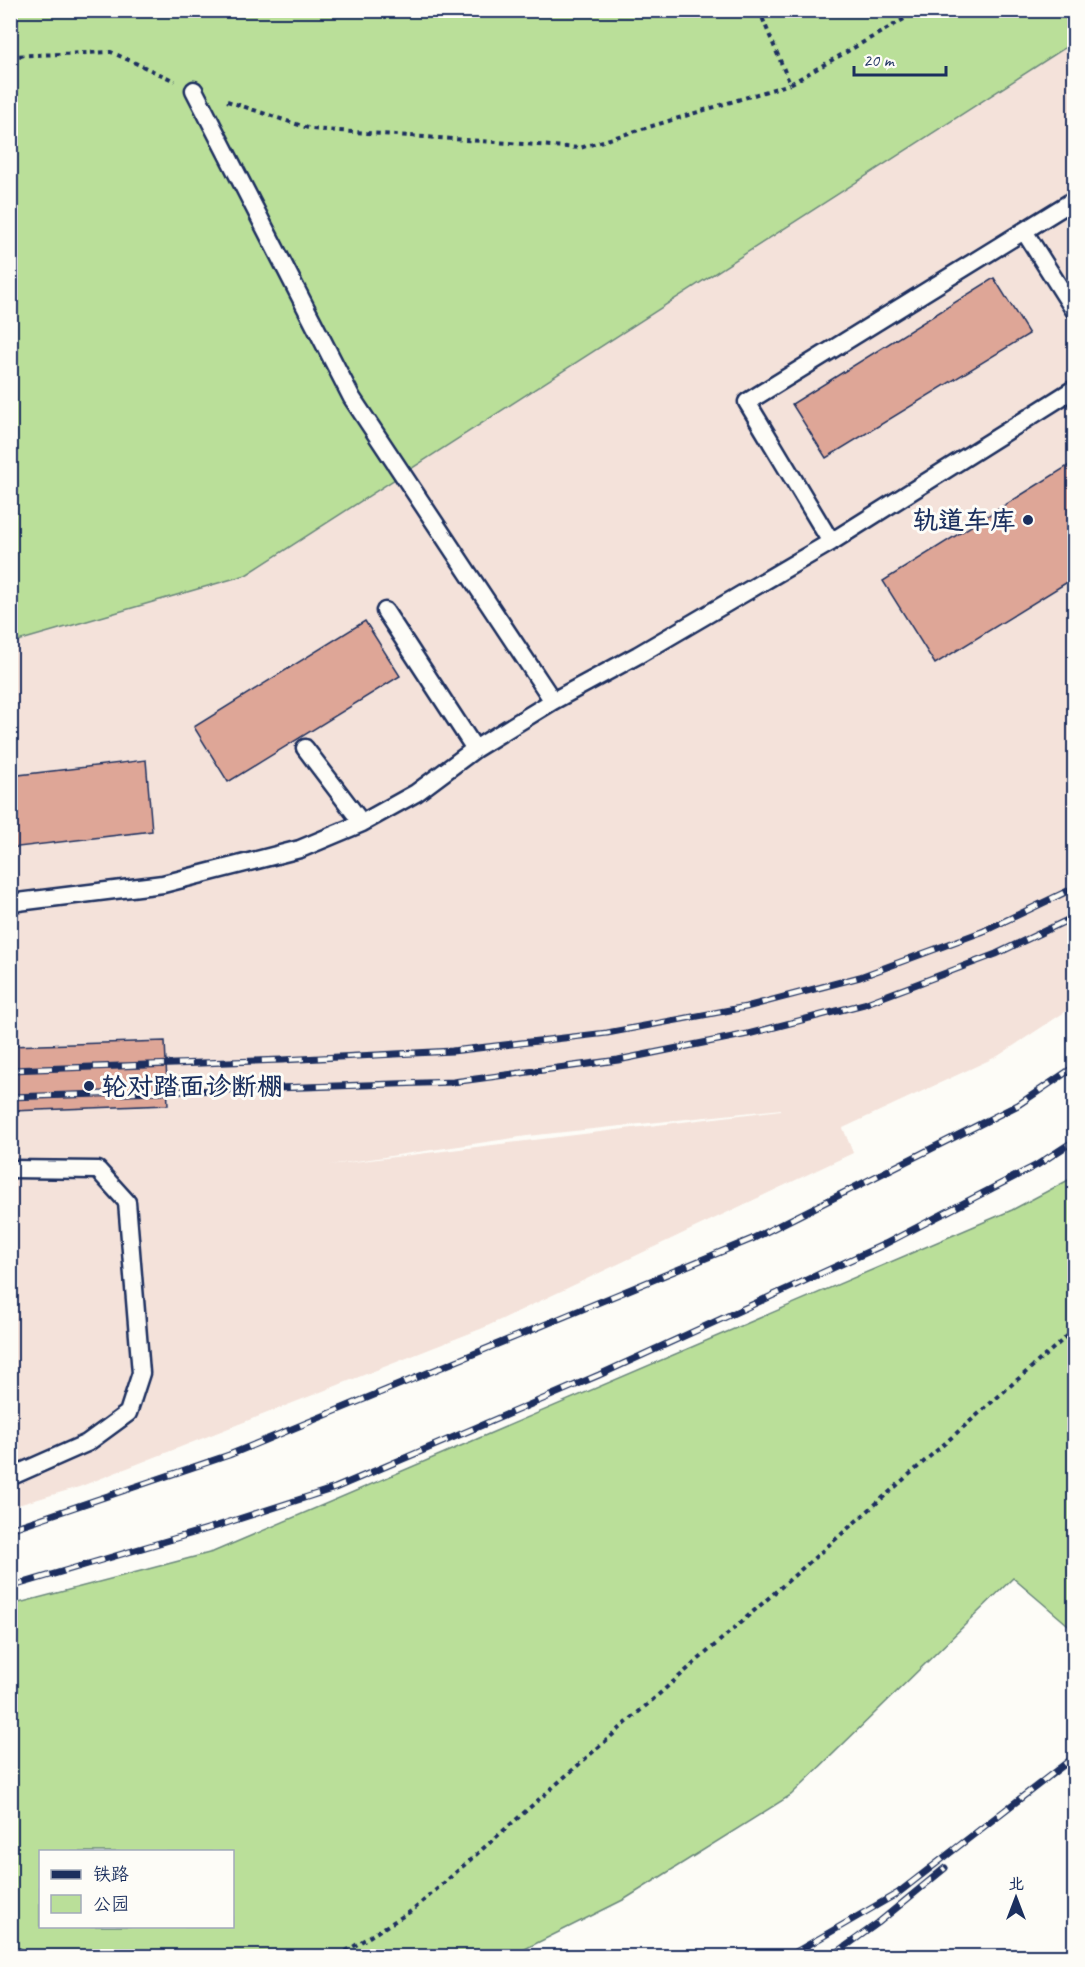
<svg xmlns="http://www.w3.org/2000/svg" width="1085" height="1967" font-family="Caveat,'LXGW WenKai TC',sans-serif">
  <rect width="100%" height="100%" fill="#fdfcf7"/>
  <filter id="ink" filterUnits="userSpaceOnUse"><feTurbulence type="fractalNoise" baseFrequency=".0167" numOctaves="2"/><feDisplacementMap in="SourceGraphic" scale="12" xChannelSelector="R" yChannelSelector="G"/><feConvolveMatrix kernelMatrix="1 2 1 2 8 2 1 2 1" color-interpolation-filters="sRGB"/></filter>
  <g filter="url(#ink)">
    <path fill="#f4e2da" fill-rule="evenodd" d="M1074,42V1006L998,1056L843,1128L853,1153L483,1328L79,1487L11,1507V643L246,575ZM781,1109V1110L329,1165L527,1136Z"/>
    <path fill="#badf99" stroke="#6a877c" stroke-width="1.5" fill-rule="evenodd" d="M1074,10V42L246,575L11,643L10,11Z
      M1074,1177V1630L1013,1578L791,1795L625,1899L511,1956H11V1605L213,1552L1012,1210ZM40,1852H232V1926H40Z"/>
    <path fill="#dea697" stroke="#1b2f5e" stroke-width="1.5" d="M994,278L1029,334L826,458L792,404Z
      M1074,462V578L935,664L883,581Z
      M365,621L400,676L228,782L194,727Z
      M146,760L152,831L10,848V776Z
      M165,1041L168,1105L12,1111L10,1046Z"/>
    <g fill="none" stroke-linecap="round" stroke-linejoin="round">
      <defs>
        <path id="lane" d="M194,90L352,398L553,701
          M1024,231L1074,310
          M831,542L747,402L1074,200
          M385,611L475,749
          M305,748L362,823
          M10,903L163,884L300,849L362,823L416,793L475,749L553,701L638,655L831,542L1074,389
          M10,1169L98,1170L127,1202L141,1373L128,1413L87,1443L10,1477"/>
      </defs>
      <use href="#lane" stroke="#1b2f5e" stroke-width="21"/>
      <path stroke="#1b2f5e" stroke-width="4" stroke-dasharray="4.5 4.5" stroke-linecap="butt" d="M759,10L790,84L920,10
        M10,56L111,52L175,81
        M227,101L311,129L580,148L790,84
        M10,1944L31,1956
        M338,1956L413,1910L1074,1330"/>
      <use href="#lane" stroke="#fdfcf7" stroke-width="16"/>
      <defs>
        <path id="rail" d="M10,1070L282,1060L452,1051L607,1033L746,1007L860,977L984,931L1074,888
          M10,1097L453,1082L618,1060L748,1034L864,1004L996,954L1074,917
          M10,1529L229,1455L752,1239L1018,1105L1074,1067
          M10,1587L217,1526L335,1488L599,1375L885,1244L1037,1165L1074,1141
          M789,1956L898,1893L1074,1757
          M832,1956L878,1923L945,1868"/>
      </defs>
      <use href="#rail" stroke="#1b2f5e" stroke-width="7"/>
      <use href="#rail" stroke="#fdfcf7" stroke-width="4.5" stroke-dasharray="14" stroke-linecap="butt"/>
    </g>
  </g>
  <g fill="#1b2f5e" stroke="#fdfcf7" stroke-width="2">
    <circle cx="1028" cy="520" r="6"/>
    <circle cx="89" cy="1086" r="6"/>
  </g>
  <g text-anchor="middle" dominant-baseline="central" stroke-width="6" stroke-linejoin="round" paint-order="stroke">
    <g font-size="26" font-weight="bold" fill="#1b2f5e" stroke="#fdfcf7" text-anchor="end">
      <text x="1016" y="520">轨道车库</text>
      <text x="101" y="1086" text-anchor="start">轮对踏面诊断棚</text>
    </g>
  </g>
  <rect width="1085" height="1967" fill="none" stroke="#fdfcf7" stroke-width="36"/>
  <rect x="18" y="18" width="1049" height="1931" fill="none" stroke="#1b2f5e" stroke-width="2" filter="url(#ink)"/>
  <rect x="39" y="1850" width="195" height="78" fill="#fdfcf7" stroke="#a3aaba" stroke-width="1.5"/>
  <rect x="51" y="1870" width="30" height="9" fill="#1b2f5e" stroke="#a3aaba" stroke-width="1.5"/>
  <text x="93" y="1880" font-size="18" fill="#1b2f5e">铁路</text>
  <rect x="51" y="1895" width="30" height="18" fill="#badf99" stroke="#a3aaba" stroke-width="1.5"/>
  <text x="93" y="1910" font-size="18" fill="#1b2f5e">公园</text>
  <g transform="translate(1016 1898)" stroke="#fdfcf7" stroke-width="4.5" paint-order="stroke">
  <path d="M0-4.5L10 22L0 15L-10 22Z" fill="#1b2f5e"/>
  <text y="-9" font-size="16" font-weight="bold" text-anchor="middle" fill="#1b2f5e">北</text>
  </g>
  <path d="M854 66v9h92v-9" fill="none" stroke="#1b2f5e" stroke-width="3"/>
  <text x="863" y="66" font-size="18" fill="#1b2f5e" stroke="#fdfcf7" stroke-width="4.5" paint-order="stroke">20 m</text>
</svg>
